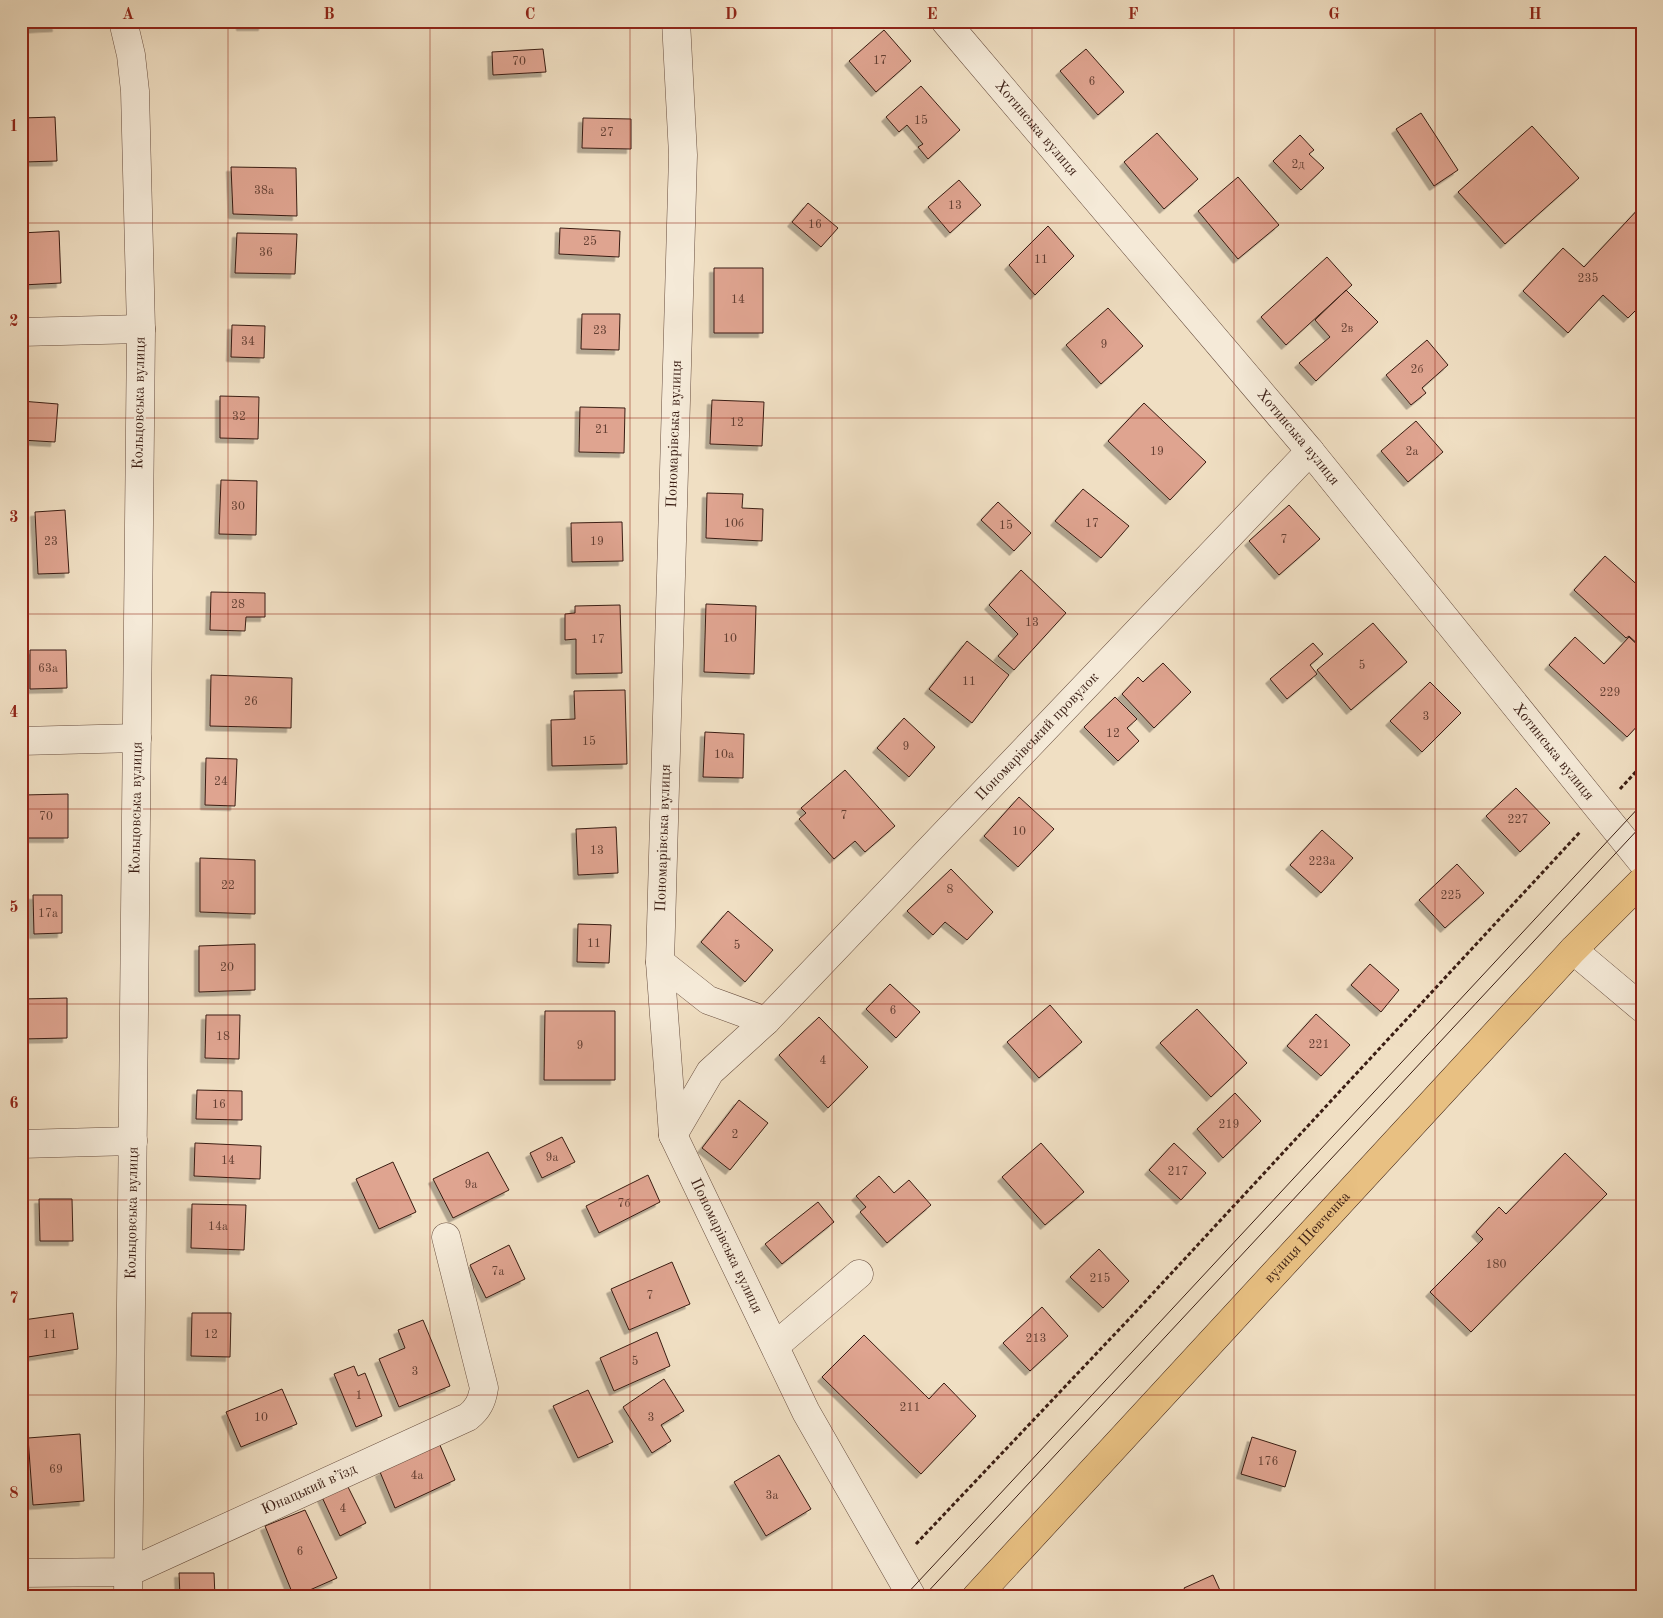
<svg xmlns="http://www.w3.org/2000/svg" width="1663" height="1618" font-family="'Old Standard TT',serif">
  <defs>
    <filter id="shadow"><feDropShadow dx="-4.5" dy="4.5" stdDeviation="0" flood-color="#0004"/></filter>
  </defs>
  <rect width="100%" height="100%" fill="#f0dfc3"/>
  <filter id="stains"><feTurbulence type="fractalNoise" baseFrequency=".004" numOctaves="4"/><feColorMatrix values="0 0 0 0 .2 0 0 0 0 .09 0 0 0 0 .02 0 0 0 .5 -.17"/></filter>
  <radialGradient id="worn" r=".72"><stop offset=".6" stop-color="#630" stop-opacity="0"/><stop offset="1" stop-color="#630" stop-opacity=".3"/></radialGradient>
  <path fill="#dfa490" stroke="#3a1d13" filter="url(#shadow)" d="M21,21H56L57,27L21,29Z
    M241,21H263V26H241Z
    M884,30L911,61L876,92L849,61Z
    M543,49L546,72L493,75L492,52Z
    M1086,49L1124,92L1098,115L1060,71Z
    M921,86L960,130L928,159L918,147L923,144L907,125L899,132L886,117Z
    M1421,113L1458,170L1434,186L1396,129Z
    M55,117L57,161L24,162L22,118Z
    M583,118L631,119V149L582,148Z
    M1532,126L1579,178L1505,244L1458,192Z
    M1157,133L1198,179L1164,209L1124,162Z
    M1300,135L1314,150L1309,154L1324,168L1301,190L1273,161Z
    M231,167L296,168L297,216L233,214Z
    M1238,177L1279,225L1238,259L1198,211Z
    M959,180L981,205L950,233L928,207Z
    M808,203L838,228L821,247L792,222Z
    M1642,205V304L1628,318L1603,295L1568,333L1523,291L1563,248L1584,267Z
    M1048,226L1074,256L1035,295L1009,265Z
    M560,228L620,231L619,257L559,254Z
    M59,231L61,283L22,285L21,233Z
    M237,233L297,234L295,274L235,273Z
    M1327,257L1352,285L1286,345L1261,317Z
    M714,268H763V333H714Z
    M1346,290L1378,322L1316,381L1299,363L1330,337L1315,320Z
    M1108,308L1143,346L1101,384L1066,345Z
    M582,314H620L619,350L581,349Z
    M232,325L265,326L264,358L231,357Z
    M1427,340L1448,365L1422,388L1426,393L1411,405L1386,375Z
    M220,396L259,397L258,439L220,438Z
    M712,400L764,402L762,446L710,444Z
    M21,401L58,404L55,442L21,440Z
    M1144,403L1206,462L1170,500L1108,441Z
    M580,407L625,408L624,453L579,452Z
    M1416,421L1443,452L1408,482L1381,451Z
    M221,480L257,481L256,535L219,534Z
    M1083,489L1129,526L1101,558L1055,521Z
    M707,493L743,494L742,508L763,509L762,541L706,538Z
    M998,502L1031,533L1014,551L981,520Z
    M1289,505L1320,539L1279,575L1249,541Z
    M65,510L69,573L38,574L35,512Z
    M622,522L623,561L572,562L571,523Z
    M1605,556L1642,589V648L1629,636L1626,638L1574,590Z
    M1021,570L1066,613L1014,670L998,656L1018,634L989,605Z
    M211,592L265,593V617H246L245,631L210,630Z
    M706,604L756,606L754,674L704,672Z
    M620,605L622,673L576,674V639L565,640V614L575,613V606Z
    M1373,623L1407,662L1351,710L1317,670Z
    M1575,637L1604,664L1629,637L1642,649V721L1627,737L1549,665Z
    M967,641L1009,675L972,723L929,689Z
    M1313,643L1323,654L1310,665L1317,674L1287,699L1270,679Z
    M30,650H66L67,688L30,689Z
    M1163,663L1191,692L1154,728L1122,694L1138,677L1143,682Z
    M211,675L292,678L291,728L210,726Z
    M1430,682L1461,713L1422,752L1390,721Z
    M625,690L627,764L552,766L551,720L575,719L574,691Z
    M1115,697L1137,719L1127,728L1139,741L1118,761L1084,727Z
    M904,718L935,747L909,777L877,748Z
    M705,732L744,734L743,778L703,777Z
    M206,758L237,759L235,806L205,805Z
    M845,770L895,826L865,852L855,841L834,859L799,819L806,813L801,808Z
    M1516,788L1550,823L1520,852L1486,816Z
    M68,794V838H24L23,795Z
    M1019,797L1054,829L1018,867L984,836Z
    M616,827L618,873L578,875L576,829Z
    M1322,830L1353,858L1321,893L1290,865Z
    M200,858L255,860V914L200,912Z
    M1457,864L1484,893L1445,928L1419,900Z
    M951,869L993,912L967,940L945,922L933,935L907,911Z
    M33,895H62V933L34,934Z
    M728,911L773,950L745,982L701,942Z
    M578,924L611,925L609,963L577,962Z
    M255,944V990L199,992V946Z
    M1370,964L1399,990L1381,1012L1351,985Z
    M890,984L920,1012L896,1038L866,1009Z
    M67,998V1038L22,1039L21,999Z
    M1050,1005L1082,1042L1039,1078L1007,1042Z
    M1197,1009L1247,1063L1211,1097L1160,1043Z
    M545,1011H615V1080H544Z
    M1316,1014L1350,1045L1321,1076L1287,1046Z
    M206,1015H240L239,1059L205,1058Z
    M819,1017L868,1067L828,1108L779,1055Z
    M197,1090L242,1091V1120L196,1119Z
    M1235,1093L1261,1121L1223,1158L1197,1129Z
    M739,1100L768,1123L730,1170L702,1148Z
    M562,1137L575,1162L542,1178L530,1153Z
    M195,1143L261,1146L260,1179L194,1176Z
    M1041,1143L1084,1192L1045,1225L1002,1177Z
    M1174,1143L1206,1173L1181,1200L1149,1170Z
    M488,1152L509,1190L453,1218L433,1179Z
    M1565,1153L1607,1194L1471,1332L1430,1292L1483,1239L1476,1232L1499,1207L1506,1214Z
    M393,1162L416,1212L379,1229L356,1179Z
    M648,1175L660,1202L599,1233L586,1206Z
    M879,1176L894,1193L909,1180L931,1205L887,1243L860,1212L866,1207L856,1196Z
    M39,1199H72L73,1241H40Z
    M818,1202L834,1222L782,1264L765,1244Z
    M192,1204L246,1205L244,1250L191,1248Z
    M509,1245L525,1279L486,1298L470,1265Z
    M1099,1249L1129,1281L1103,1308L1070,1277Z
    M672,1262L690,1304L629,1330L611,1289Z
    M1042,1307L1068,1336L1030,1371L1003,1343Z
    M73,1313L78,1349L28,1357L23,1320Z
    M192,1313H231L230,1357L191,1356Z
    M423,1320L450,1386L399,1407L379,1359L405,1348L398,1330Z
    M657,1332L670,1366L614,1391L600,1358Z
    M864,1335L929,1399L944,1383L976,1416L921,1474L822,1377Z
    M354,1366L358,1376L365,1373L382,1416L356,1427L334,1374Z
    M664,1379L684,1411L661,1425L671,1441L652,1453L623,1407Z
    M282,1389L297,1424L241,1447L226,1412Z
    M588,1390L613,1442L578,1458L553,1406Z
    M80,1434L84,1501L33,1505L28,1438Z
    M1252,1437L1296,1451L1285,1487L1241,1474Z
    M439,1443L455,1480L395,1508L380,1472Z
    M779,1455L811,1509L766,1536L734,1482Z
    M346,1483L366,1523L340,1536L321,1495Z
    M305,1510L337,1578L294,1597L265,1526Z
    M179,1573H214L215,1597H180Z
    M1213,1575L1223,1597H1188L1184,1588Z"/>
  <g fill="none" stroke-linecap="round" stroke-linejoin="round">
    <defs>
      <g id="minor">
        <path d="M123,21L131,55L135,91L141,329L128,1597"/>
        <path id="s1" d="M676,21L683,155L660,962L673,1135L806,1412L912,1597"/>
        <path id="s2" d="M945,21L1310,451L1642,862"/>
        <path d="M21,332L141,329"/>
        <path d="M21,741L137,738"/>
        <path d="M1573,950L1642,1008"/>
        <path d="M660,962L708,1000L766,1021"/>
        <path id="s3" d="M673,1135L710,1072L766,1021L1310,451"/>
        <path d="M21,1144L133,1141"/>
        <path d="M775,1346L859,1274"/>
        <path id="s4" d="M21,1573L129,1572L468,1417C478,1409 482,1401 484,1388L446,1237"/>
      </g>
      <g id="major">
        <path id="s5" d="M976,1597L1573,950L1642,881"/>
      </g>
    </defs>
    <use href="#minor" stroke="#684e3f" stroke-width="29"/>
    <use href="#major" stroke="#3a1d13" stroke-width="29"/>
    <path stroke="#3a1d13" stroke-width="3" stroke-dasharray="4 2.5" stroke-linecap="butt" d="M1620,789L1642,765
      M916,1544L1130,1318L1580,832
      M867,1597L873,1591"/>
    <use href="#minor" stroke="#f5ead8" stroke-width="28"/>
    <use href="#major" stroke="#e8c082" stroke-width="28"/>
    <path stroke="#3a1d13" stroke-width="1" d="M904,1597L1642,804
      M923,1597L1642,825"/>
  </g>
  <path fill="none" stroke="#8f2418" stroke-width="1" stroke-opacity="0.55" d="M228,21V1597M430,21V1597M630,21V1597M832,21V1597M1032,21V1597M1234,21V1597M1435,21V1597M21,223H1642M21,418H1642M21,614H1642M21,809H1642M21,1004H1642M21,1200H1642M21,1395H1642"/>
  <g text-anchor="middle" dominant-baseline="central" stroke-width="5" stroke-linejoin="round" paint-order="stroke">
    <g font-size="12" fill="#633f32">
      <text x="880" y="61">17</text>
      <text x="519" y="62">70</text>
      <text x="1092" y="82">6</text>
      <text x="921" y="121">15</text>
      <text x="607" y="133">27</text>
      <text x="1298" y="165">2д</text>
      <text x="264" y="191">38а</text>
      <text x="955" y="206">13</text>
      <text x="815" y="225">16</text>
      <text x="590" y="242">25</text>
      <text x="266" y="253">36</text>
      <text x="1041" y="260">11</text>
      <text x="1588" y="279">235</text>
      <text x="738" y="300">14</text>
      <text x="1347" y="329">2в</text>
      <text x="600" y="331">23</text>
      <text x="248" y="342">34</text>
      <text x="1104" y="345">9</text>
      <text x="1417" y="370">2б</text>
      <text x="239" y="417">32</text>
      <text x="737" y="423">12</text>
      <text x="602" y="430">21</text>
      <text x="1157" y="452">19</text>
      <text x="1412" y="452">2а</text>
      <text x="238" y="507">30</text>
      <text x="734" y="524">10б</text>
      <text x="1092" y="524">17</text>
      <text x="1006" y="526">15</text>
      <text x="1284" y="540">7</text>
      <text x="51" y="542">23</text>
      <text x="597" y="542">19</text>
      <text x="238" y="605">28</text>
      <text x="1032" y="623">13</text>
      <text x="730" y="639">10</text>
      <text x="598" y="640">17</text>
      <text x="1362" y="666">5</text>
      <text x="48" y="669">63а</text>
      <text x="969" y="682">11</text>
      <text x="1610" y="693">229</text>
      <text x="251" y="702">26</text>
      <text x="1426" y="717">3</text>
      <text x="1113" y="734">12</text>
      <text x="589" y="742">15</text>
      <text x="906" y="747">9</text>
      <text x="724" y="755">10а</text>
      <text x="221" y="782">24</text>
      <text x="844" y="816">7</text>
      <text x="46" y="817">70</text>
      <text x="1518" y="820">227</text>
      <text x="1019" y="832">10</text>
      <text x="597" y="851">13</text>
      <text x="1322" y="862">223а</text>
      <text x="228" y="886">22</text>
      <text x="950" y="890">8</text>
      <text x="1451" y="896">225</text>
      <text x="48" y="914">17а</text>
      <text x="594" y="944">11</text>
      <text x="737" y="946">5</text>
      <text x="227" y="968">20</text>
      <text x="893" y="1011">6</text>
      <text x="223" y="1037">18</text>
      <text x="1319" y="1045">221</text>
      <text x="580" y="1046">9</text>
      <text x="823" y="1061">4</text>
      <text x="219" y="1105">16</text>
      <text x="1229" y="1125">219</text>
      <text x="735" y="1135">2</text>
      <text x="552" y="1158">9а</text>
      <text x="228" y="1161">14</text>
      <text x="1178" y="1172">217</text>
      <text x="471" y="1185">9а</text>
      <text x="624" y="1204">7б</text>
      <text x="218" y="1227">14а</text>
      <text x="1496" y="1265">180</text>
      <text x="498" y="1272">7а</text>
      <text x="1100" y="1279">215</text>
      <text x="650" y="1296">7</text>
      <text x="50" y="1335">11</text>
      <text x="211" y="1335">12</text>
      <text x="1036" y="1339">213</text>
      <text x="635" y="1362">5</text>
      <text x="415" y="1372">3</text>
      <text x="359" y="1396">1</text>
      <text x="910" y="1408">211</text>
      <text x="261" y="1418">10</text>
      <text x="651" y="1418">3</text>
      <text x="1268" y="1462">176</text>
      <text x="56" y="1470">69</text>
      <text x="417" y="1476">4а</text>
      <text x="772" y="1496">3а</text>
      <text x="343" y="1509">4</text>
      <text x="300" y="1552">6</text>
    </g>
    <g font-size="15" fill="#3a1d13" stroke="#f5ead8">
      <text stroke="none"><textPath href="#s2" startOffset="141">Хотинська вулиця</textPath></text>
      <text transform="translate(140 403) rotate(-89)">Кольцовська вулиця</text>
      <text transform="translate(675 434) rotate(-88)">Пономарівська вулиця</text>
      <text stroke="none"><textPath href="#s2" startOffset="546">Хотинська вулиця</textPath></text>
      <text stroke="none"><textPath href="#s3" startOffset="542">Пономарівський провулок</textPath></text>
      <text stroke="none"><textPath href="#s2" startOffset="951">Хотинська вулиця</textPath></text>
      <text transform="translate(137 808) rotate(-89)">Кольцовська вулиця</text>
      <text transform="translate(664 838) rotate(-88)">Пономарівська вулиця</text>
      <text transform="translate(133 1213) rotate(-89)">Кольцовська вулиця</text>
      <text stroke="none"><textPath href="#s5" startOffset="489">вулиця Шевченка</textPath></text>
      <text stroke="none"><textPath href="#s1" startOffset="1238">Пономарівська вулиця</textPath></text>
      <text stroke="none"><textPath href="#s4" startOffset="306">Юнацький в’їзд</textPath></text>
    </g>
  </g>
  <rect width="1663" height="1618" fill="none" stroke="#f0dfc3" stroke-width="55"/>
  <rect x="28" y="28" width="1608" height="1562" fill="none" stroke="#8f2418" stroke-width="2"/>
  <g font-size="16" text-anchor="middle" font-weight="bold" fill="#8f2418">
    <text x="128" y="19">A</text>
    <text x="329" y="19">B</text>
    <text x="530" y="19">C</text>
    <text x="731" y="19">D</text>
    <text x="932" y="19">E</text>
    <text x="1133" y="19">F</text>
    <text x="1334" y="19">G</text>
    <text x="1535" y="19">H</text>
    <text x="14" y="131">1</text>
    <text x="14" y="326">2</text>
    <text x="14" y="522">3</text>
    <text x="14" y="717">4</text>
    <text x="14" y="912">5</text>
    <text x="14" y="1108">6</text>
    <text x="14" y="1303">7</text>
    <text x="14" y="1498">8</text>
  </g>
  <rect width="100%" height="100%" filter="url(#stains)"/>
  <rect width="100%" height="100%" fill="url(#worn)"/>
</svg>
